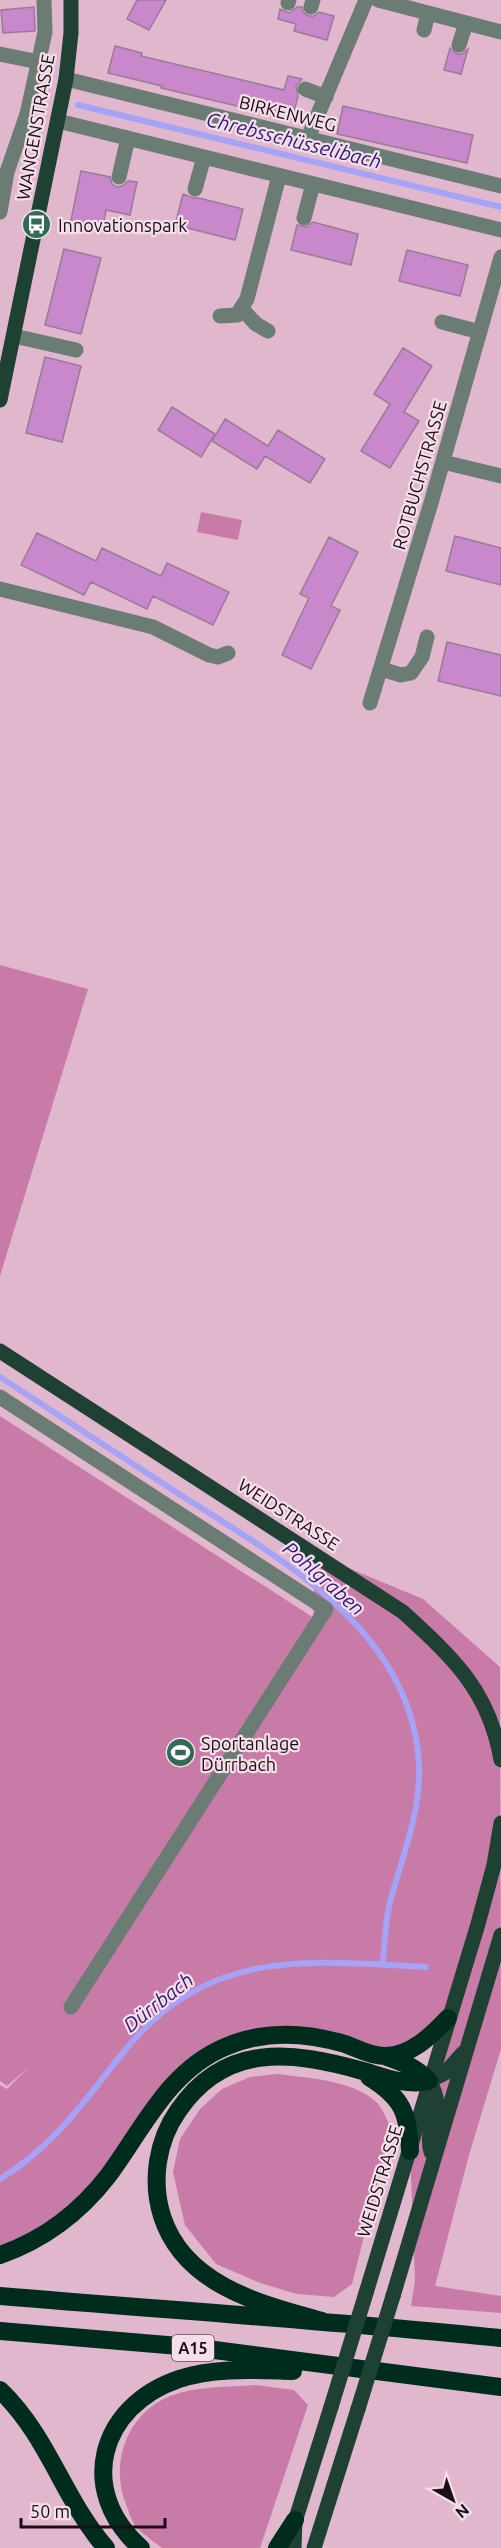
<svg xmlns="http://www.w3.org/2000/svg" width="501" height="2548" font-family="Ubuntu,sans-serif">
  <rect width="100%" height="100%" fill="#e0b7cd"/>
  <path fill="#c97ba7" d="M201,512L242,520L238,540L197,532Z
    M0,965L88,989L0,1276Z
    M0,1416L311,1616L313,1620L315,1554L423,1599L500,1667L501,2049L469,2155L435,2286L501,2296V2313L411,2306L415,2280L410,2151L448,2019L401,2052L307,2035L205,2057L94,2192L0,2251V2085L7,2089L29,2067L7,2086L0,2081Z
    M278,2074C308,2078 350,2080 374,2100C382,2106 387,2120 391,2129L352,2284L334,2297L297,2294L260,2283L216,2264L185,2225L173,2172L180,2139L200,2109L222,2089L250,2077Z
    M256,2385L294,2390L308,2405L260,2548H162C153,2541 141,2533 134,2524C131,2519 129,2512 127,2507C109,2465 126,2414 170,2396C197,2386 228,2387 256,2385Z"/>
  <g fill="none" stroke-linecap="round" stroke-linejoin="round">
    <path stroke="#a6a2f6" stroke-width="6" d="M78,105L501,207
      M0,1377C60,1416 120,1455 179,1494C279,1558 413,1630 419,1765C421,1812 402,1857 390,1902C385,1923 384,1944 383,1965
      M0,2179C57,2144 85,2099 126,2049C210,1947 308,1961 426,1967"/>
  </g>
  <path fill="#c988cb" stroke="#987b99" stroke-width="1.5" d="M137,0H166L149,30L127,19Z
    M34,7L35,31L3,33L1,10Z
    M297,7H302L304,13L309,16H314L319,12L334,16L327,40L294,31L296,24L278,19L280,9L289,13Z
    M115,46L142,53L141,56L284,90L288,76L302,79L296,86L298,96L292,119L161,88L162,86L108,73Z
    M450,48L457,54H462L468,49L461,74L444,70Z
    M343,106L473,135L467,163L337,134Z
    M81,171L110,177L112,184L117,187L122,186L128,181L137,182L130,215L106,210L103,226L71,220Z
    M183,194L193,198H199L243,209L235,240L175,225Z
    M313,222L358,234L351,265L291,250L297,225L306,227Z
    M64,249L101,258L81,334L45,325Z
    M407,250L468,265L460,296L399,281Z
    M403,348L432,366L404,412L419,421L390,468L361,451L390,404L374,394Z
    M45,357L81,366L62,442L26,433Z
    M172,407L215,434L201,457L158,430Z
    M225,419L268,446L278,430L325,459L310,483L265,456L257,469L212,441Z
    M37,533L96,561L102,548L161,576L167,563L229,592L213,625L153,596L147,609L91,582L84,595L21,565Z
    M455,536L501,548V585L446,571Z
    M329,537L358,552L331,606L340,610L311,669L282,655L309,598L300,594Z
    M447,642L501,655V696L438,681Z"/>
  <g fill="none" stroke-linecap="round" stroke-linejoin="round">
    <path stroke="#6a7c73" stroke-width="15" d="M378,0L501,32
      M288,3L289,0
      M311,7L313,0
      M424,30L428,13
      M459,45L466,23
      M0,54L39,62
      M66,79L501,186
      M305,89L326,97
      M58,121L501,230
      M308,138L366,0
      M119,177L128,138
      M195,189L204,157
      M0,212L7,172L27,114L45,32L44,0
      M304,218L313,184
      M241,308L256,324L268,331
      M220,316L237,315L247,299L279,176
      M442,322L480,332
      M14,336L76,350
      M443,462L501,476
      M0,589L153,627L209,655L218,657L228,653
      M381,669L401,675L411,673L422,657L427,637
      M370,703L431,503L501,257
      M0,1397L326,1609L71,2007"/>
    <path stroke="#1f4133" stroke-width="15" d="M0,400L66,79L71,33V0
      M0,1351L403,1612C453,1658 489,1690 501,1760
      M429,2081C449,2112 423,2123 431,2152
      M429,2081L445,2073L463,2053
      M366,2293L478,1924L494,1865L501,1823
      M393,2296L501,1935
      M292,2531L331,2407
      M294,2548L295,2520
      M314,2548L358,2409"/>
    <path stroke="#002c1d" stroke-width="18" d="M369,2077C403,2098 408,2113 410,2151
      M0,2255C43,2240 80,2212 108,2176C143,2129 168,2071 225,2047C264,2030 305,2032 345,2044C356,2048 371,2056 384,2056C410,2057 432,2035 448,2018
      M0,2296C167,2310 334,2321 501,2338
      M322,2321C260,2304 184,2285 162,2216C151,2181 157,2141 178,2111C225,2042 292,2051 363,2071C384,2077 406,2086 429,2081C416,2067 402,2062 384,2056
      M0,2331L191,2347L501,2387
      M0,2390C49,2437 63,2499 106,2548
      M141,2548C76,2491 99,2406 179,2379C215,2367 255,2370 293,2371
      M277,2548L295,2520"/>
    <path stroke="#1f4133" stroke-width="15" d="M331,2407L366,2293
      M358,2409L393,2296"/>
  </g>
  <defs>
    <symbol id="bus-disc" viewBox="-11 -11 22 22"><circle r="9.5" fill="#316b54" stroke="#f4dee9"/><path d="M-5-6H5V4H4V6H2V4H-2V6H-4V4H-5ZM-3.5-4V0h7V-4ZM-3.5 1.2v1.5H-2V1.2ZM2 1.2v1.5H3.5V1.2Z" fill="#fff"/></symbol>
    <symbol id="stadium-disc" viewBox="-11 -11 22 22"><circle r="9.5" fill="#316b54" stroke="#f4dee9"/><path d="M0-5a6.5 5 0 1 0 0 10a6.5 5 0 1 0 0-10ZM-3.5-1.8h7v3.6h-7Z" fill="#fff"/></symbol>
  </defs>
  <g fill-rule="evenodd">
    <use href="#bus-disc" x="20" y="208" width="33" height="33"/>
    <use href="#stadium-disc" x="164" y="1736" width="33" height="33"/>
  </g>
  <g text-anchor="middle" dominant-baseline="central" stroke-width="4.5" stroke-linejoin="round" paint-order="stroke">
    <rect fill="#f4dee9" stroke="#5d4c55" stroke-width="1.5" x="172" y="2335" width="42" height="26" rx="4.5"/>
    <g font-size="16" font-weight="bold" fill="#1c0e16">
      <text x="193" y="2348">A15</text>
    </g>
    <g font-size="18" fill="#1c0e16" stroke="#f4dee9">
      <text transform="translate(288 113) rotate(14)">BIRKENWEG</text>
      <text transform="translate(35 127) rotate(-80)">WANGENSTRASSE</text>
      <text transform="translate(419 475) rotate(-74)">ROTBUCHSTRASSE</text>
      <text transform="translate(289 1514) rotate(33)">WEIDSTRASSE</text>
      <text transform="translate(379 2181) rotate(-73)">WEIDSTRASSE</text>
    </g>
    <g font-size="18" fill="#1c0e16" stroke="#f4dee9" text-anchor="start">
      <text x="58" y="225">Innovationspark</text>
      <text x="201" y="1743">Sportanlage<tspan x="201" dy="21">Dürrbach</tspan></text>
    </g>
    <g font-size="20" font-style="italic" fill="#2f1877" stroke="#f4dee9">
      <text transform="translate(294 140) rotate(14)">Chrebsschüsselibach</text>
      <text transform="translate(324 1578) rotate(41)">Pohlgraben</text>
      <text transform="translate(158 2002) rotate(-38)">Dürrbach</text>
    </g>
  </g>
  <g transform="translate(453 2500) rotate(140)" stroke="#f4dee9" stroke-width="4.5" paint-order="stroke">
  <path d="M0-4.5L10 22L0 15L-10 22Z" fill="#1c0e16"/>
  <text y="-9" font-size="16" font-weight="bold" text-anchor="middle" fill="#1c0e16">N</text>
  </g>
  <path d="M21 2518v9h144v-9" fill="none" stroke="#1c0e16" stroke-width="3"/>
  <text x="30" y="2518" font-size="18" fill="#1c0e16" stroke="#f4dee9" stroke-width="4.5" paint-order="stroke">50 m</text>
</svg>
